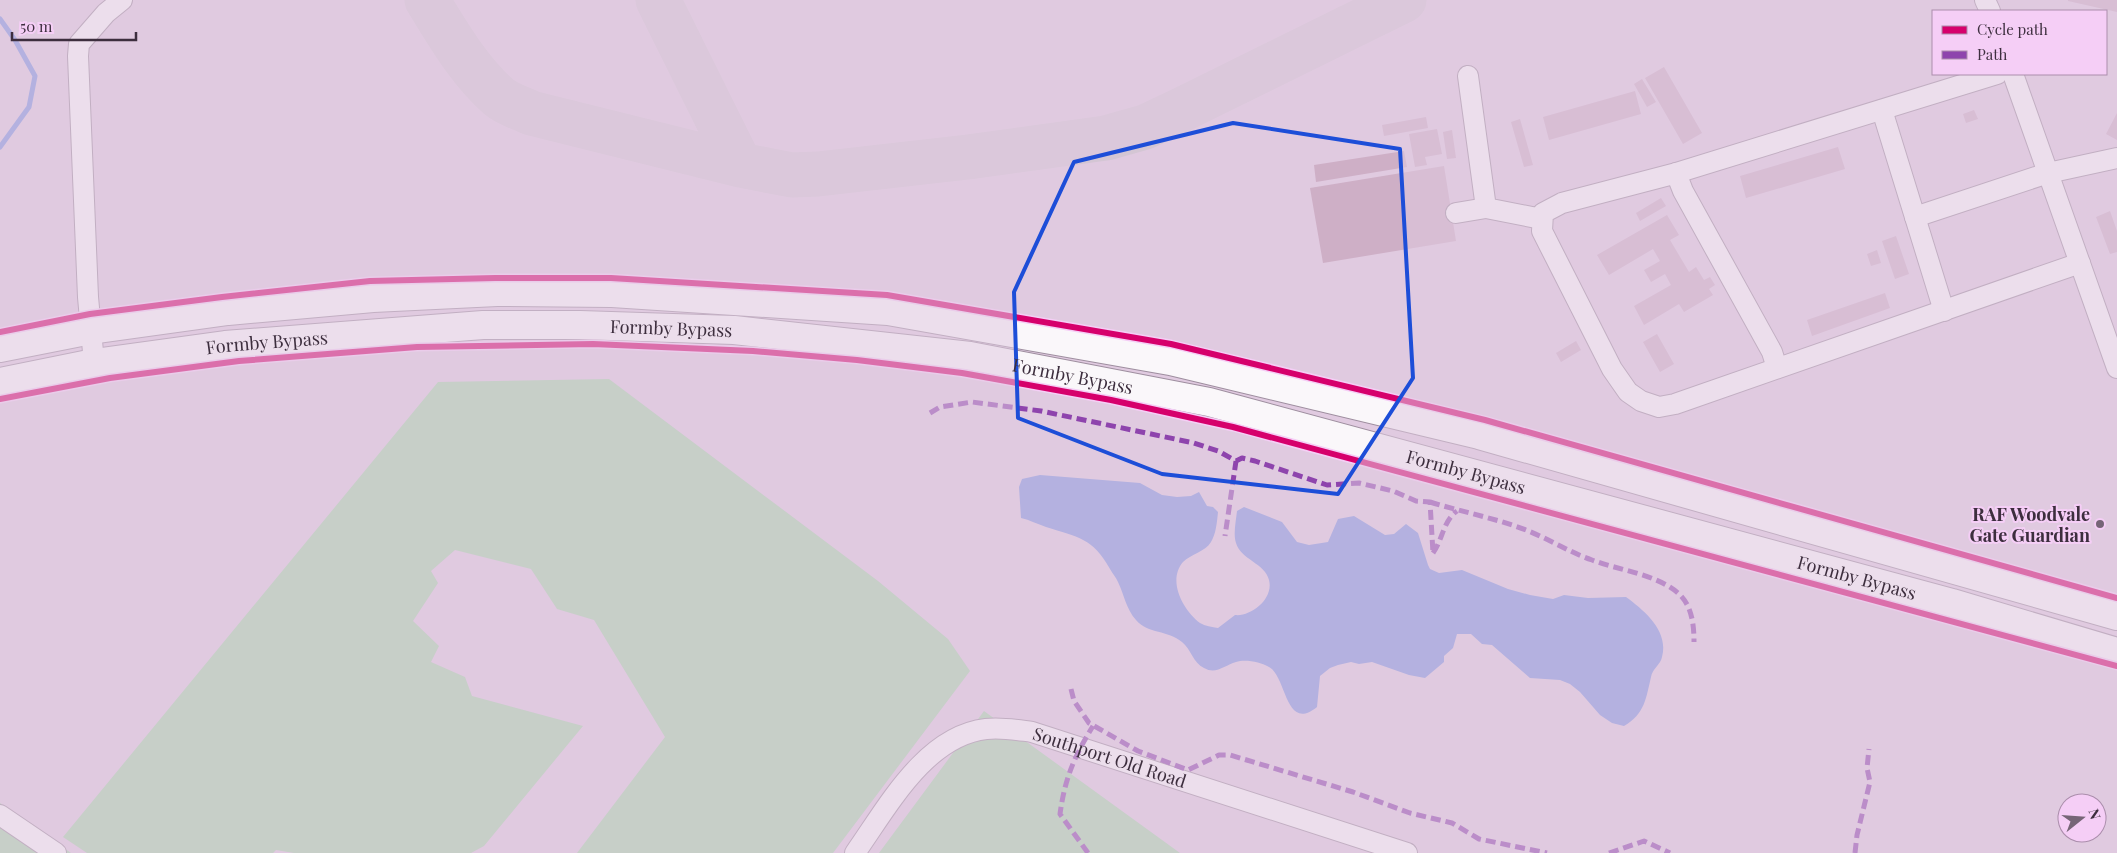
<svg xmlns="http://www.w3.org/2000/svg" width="2117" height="853" font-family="'Playfair Display',serif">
  <rect width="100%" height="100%" fill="#e0cae0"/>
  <path fill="#a8d4ac" d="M609,379L878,581L948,639L970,671L833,853H577L665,737L594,620L557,609L531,569L455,550L431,571L438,583L413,621L439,646L431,662L465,677L472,696L583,726L484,846L471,853H294L276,850L273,853H87L63,837L438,382Z
    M984,711L1180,853H879Z
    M0,803L71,853H0Z"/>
  <path fill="#7e93df" d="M1040,475L1140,483L1162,495L1177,497L1191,496L1199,492L1207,506L1213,507L1218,512C1217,522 1216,534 1211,542C1205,552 1191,554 1183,562C1167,581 1183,610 1200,623C1205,626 1212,627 1218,628L1235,615C1251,617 1274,599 1269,580C1265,563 1241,560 1236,543C1233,534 1236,521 1237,511L1244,507L1282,522L1297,542L1309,545L1328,542L1338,519L1354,516L1385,535L1394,534L1406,524L1418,533L1428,565L1430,569L1439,573L1462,570L1508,589L1530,595L1553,599L1564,595L1588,598L1626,597C1645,611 1669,631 1662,657C1661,664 1652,669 1651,677C1646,698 1645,714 1624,726L1612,723L1600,715L1580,692L1570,684L1560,680L1530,678L1492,645L1482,644L1471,634H1457L1453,648L1444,656V662L1425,678L1409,675L1372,662L1359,664L1351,662L1338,665L1330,668L1320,676L1317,707C1285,733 1287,677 1269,667C1261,662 1245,659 1236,662C1225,665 1216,675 1204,668C1193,663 1191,649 1182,642C1168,630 1148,634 1136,620C1126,609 1124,594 1118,582C1116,577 1112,573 1110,569C1093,538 1078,537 1046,527C1037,524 1030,520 1021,518L1019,487L1022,479Z"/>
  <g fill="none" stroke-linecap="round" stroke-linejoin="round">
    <path stroke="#7e93df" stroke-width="5" d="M0,19L15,40L35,76L29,107L0,147"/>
    <path stroke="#d4c6d4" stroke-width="45" d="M427,0C448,34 469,71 499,97C507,104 521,108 531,113L740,165L792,175L818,174L968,157L1106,138L1145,127L1183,109L1404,0
      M658,0L740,165"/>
  </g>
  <path fill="#ceafc6" d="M2068,0H2117V12L2068,1Z
    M1664,67L1702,133L1683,144L1645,78Z
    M1642,79L1656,102L1647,107L1634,84Z
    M1635,91L1641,114L1549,140L1543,117Z
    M1974,110L1978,119L1966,123L1963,114Z
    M2117,113V140L2106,134Z
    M1426,117L1428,128L1384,136L1382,125Z
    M1520,119L1533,165L1524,167L1511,122Z
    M1437,129L1442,154L1425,157L1427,165L1415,167L1409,134Z
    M1452,130L1456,158L1447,159L1443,132Z
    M1838,147L1845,169L1746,198L1740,176Z
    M1404,151L1407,167L1316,182L1314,165Z
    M1444,166L1456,241L1323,263L1310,188Z
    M1661,198L1666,206L1640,221L1636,213Z
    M2110,211L2117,231V252L2110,254L2096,217Z
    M1667,215L1679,235L1670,240L1689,272L1696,267L1704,280L1710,277L1715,285L1709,289L1713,295L1684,312L1679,304L1644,325L1634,306L1671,285L1665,274L1651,282L1644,270L1660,261L1653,249L1609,275L1597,255Z
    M1896,236L1909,274L1895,279L1882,241Z
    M1877,250L1881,263L1871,266L1867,254Z
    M1885,293L1890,308L1812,336L1807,320Z
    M1657,334L1674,364L1660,372L1643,342Z
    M1576,341L1581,350L1561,362L1556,353Z"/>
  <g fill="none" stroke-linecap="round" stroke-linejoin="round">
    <defs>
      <g id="minor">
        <path d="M1985,0L1990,11"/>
        <path d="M1997,74L1673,174L1562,203L1543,213L1542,231L1612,369L1628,392L1641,401L1659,407L1675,404L2080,263"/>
        <path d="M2013,74L2117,368"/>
        <path d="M1468,76L1486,208L1542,219"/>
        <path d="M1882,110L1944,311"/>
        <path d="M1676,173L1683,191L1772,352L1777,368"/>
        <path d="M1456,213L1486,208"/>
        <path d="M1915,217L2048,173L2117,158"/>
        <path d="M94,363L88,297L78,56L79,44L106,13L122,0"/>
        <path d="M0,815L56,853"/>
        <path id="s1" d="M855,853C887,808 925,736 986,729C1002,727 1017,730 1032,732L1407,853"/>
      </g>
      <g id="highway">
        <path d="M0,348L91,330L228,311L373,298L497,292L612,293L888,311L1170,361L1479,435L2117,616"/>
        <path id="s2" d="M0,382L94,363L225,345L483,325H580L734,330L970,356L1209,402L1952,603L2117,652"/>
      </g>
    </defs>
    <use href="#minor" stroke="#9e8e9f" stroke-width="22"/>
    <use href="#highway" stroke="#9e8e9f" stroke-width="30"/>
    <use href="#minor" stroke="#faf7fa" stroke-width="20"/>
    <use href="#highway" stroke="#faf7fa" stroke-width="28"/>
    <path stroke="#8e44ad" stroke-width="5" stroke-dasharray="10 5" stroke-linecap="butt" d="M930,413L940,407L972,402L1041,411L1194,443L1218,451L1236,461L1225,536
      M1236,461L1242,458L1255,461L1327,485L1359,483L1393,491L1416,501L1430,502L1433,553
      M1430,502C1462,512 1495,518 1526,530C1549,539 1569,552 1592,560C1618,570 1656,574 1678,593C1692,605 1694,625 1694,642
      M1433,553C1443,539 1443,521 1457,511
      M1071,689L1074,701L1089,723L1138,751L1188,770L1219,755H1230L1353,792L1410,813L1452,823L1479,839L1547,853
      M1088,853L1060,814C1065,778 1074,757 1093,726
      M1609,853L1644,841L1670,853
      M1855,853L1857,835L1870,782L1867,768L1869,749"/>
    <defs>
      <path id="cycleway" d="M0,332L90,314L222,297L370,281L495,278H611L887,295L1171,344L1485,420L2117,598
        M0,399L110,378L239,361L417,347L593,344L753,351L857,360L962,373L1111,400L1233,427L2117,666"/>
    </defs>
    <use href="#cycleway" stroke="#f5cef6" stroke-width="9"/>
    <use href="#cycleway" stroke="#d6006c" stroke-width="6"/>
  </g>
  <path d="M0 0H2117V853H0ZM1233,123L1400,149L1413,378L1338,494L1162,474L1018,418L1014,292L1074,162Z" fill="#e0cae0" fill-opacity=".55" fill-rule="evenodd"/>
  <path fill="none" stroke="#1d4ed8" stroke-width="4" stroke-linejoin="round" d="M1233,123L1400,149L1413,378L1338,494L1162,474L1018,418L1014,292L1074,162Z"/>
  <circle fill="#766577" stroke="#f5cef6" stroke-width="2" cx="2100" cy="524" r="5"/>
  <g text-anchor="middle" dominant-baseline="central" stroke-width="4" stroke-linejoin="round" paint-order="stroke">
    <g font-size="18" fill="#3d2e3e" stroke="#f5cef6">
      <text stroke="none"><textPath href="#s2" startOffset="675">Formby Bypass</textPath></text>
      <text stroke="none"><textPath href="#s2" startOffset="270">Formby Bypass</textPath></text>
      <text stroke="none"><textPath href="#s2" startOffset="1080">Formby Bypass</textPath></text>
      <text stroke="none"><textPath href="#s2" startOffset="1485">Formby Bypass</textPath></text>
      <text stroke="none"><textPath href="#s2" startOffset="1890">Formby Bypass</textPath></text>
      <text stroke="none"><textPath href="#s1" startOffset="314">Southport Old Road</textPath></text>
    </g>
    <g font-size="18" font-weight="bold" fill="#3d2e3e" stroke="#f5cef6" text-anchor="end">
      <text x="2090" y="514">RAF Woodvale<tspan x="2090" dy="21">Gate Guardian</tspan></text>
    </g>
  </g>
  <rect x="1932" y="10" width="175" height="65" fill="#f5cef6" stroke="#ab8eac"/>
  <rect x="1942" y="26" width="25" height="8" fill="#d6006c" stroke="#ab8eac"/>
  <text x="1977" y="35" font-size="15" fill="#3d2e3e">Cycle path</text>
  <rect x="1942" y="51" width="25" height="8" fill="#8e44ad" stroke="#ab8eac"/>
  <text x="1977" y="60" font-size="15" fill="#3d2e3e">Path</text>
  <g transform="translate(2082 818) rotate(73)"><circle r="24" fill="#f5cef6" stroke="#ab8eac"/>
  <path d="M0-4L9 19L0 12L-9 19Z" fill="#766577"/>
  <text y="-8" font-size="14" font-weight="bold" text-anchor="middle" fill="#3d2e3e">N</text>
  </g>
  <path d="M12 32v8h124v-8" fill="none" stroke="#3d2e3e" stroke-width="2.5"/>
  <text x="20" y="32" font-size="15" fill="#3d2e3e" stroke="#f5cef6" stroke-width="4" paint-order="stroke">50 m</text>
</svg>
